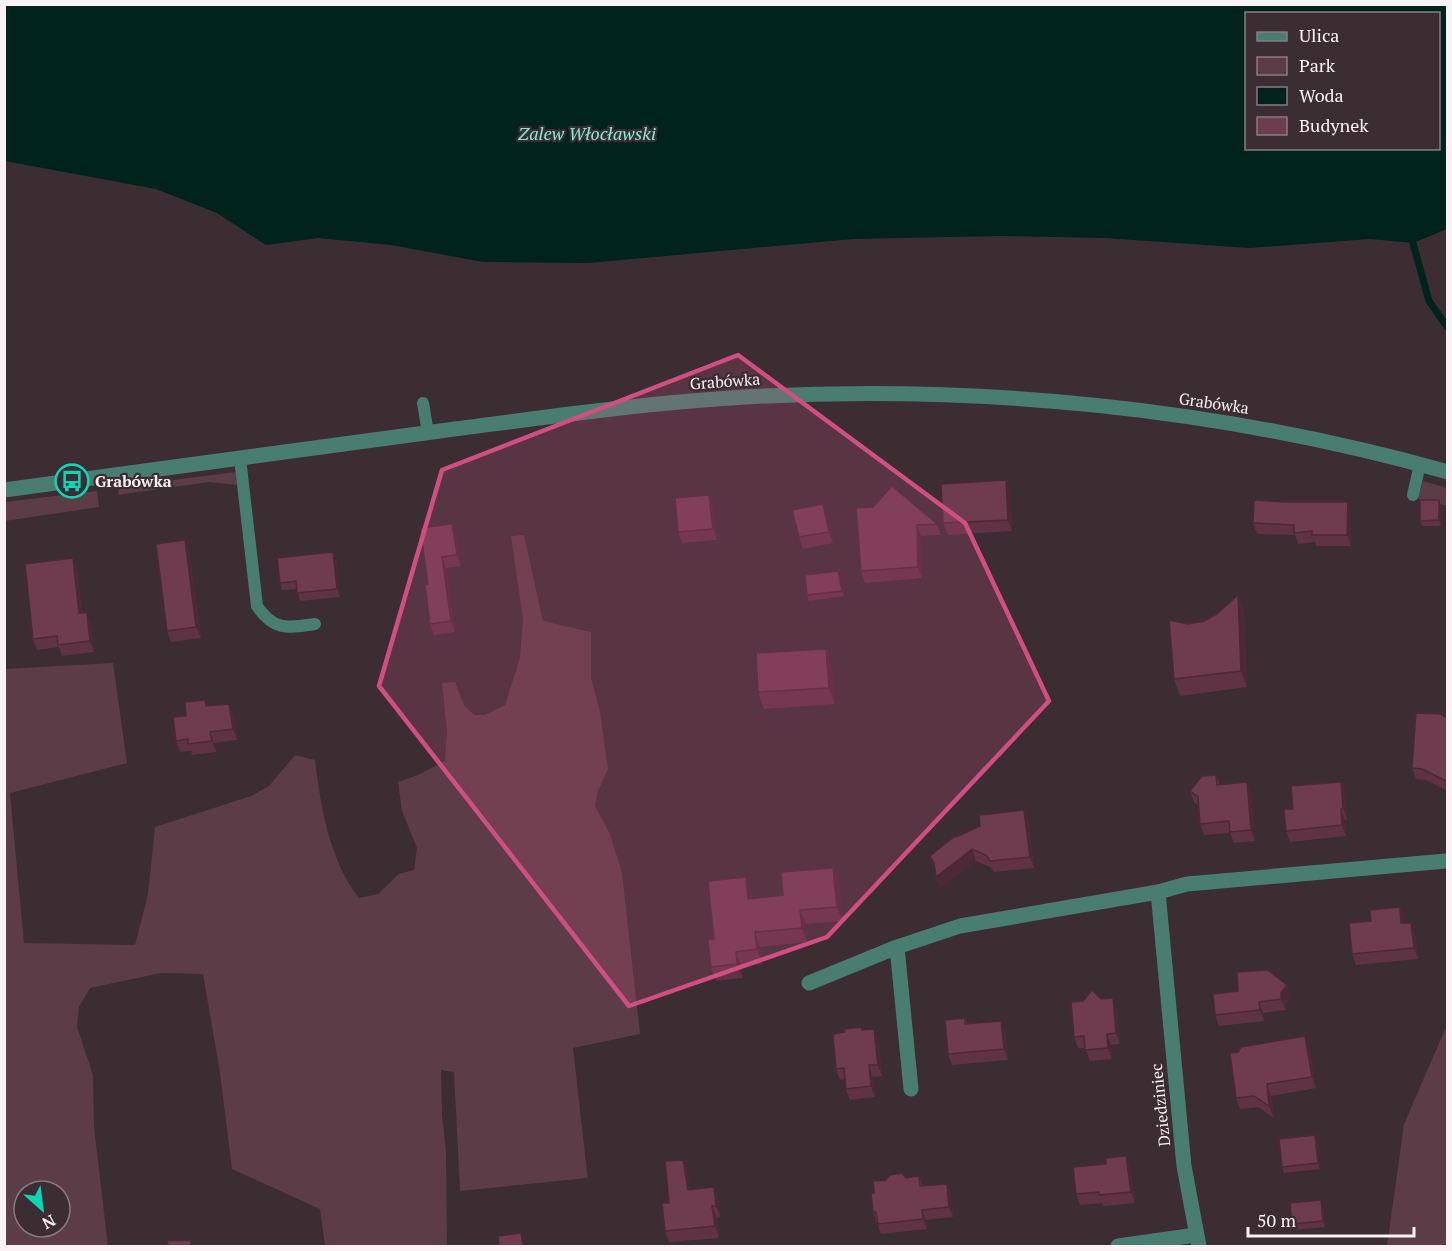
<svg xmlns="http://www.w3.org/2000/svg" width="1452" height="1251" font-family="'PT Serif',serif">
  <rect width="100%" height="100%" fill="#3b2d32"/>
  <path fill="#5c3c47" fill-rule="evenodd" d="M236,472L237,485L209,482L118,495L119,487Z
    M1423,481L1447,488V506L1418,499Z
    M97,491L99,507L5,521V502Z
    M524,535L543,621L591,632V678L600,712L608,769L598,791L595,806L610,834L622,873L640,1034L573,1048L588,1181L587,1178L460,1191L454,1072L441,1070L442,1115L446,1150L447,1246H325L320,1209L232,1169L220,1073L203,974L161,973L90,988L79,1007L77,1027L93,1075L94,1127L108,1246H5V669L113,663L127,763L10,793L24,943L135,945L148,894L155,827L251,796L269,786L295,755L315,760C321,808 329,859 359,898L378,894L399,874L414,870L417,848L402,811L398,782L418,775L445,761L447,731L442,683L455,682L464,705L474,715H485L505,705L520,658L523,619L511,536ZM24,1191H60V1227H24Z
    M1447,1025V1246H1387L1404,1124Z"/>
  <path fill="#00231c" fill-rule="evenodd" d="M4,5H1447V229L1413,243L1370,239L1249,248L1105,238L999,236L853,239L588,263L483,262L391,245L318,238L266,245L217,213L156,189L5,161ZM1246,14H1438V148H1246Z"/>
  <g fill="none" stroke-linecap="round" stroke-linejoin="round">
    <path stroke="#00231c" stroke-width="7" d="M1413,243L1429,301L1448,328"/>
    <path stroke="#487d70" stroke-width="12" d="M423,403L428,433
      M240,458L257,606C274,631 287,628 315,624
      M1413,495L1420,464"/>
    <path stroke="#487d70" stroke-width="15" d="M1158,892L1184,1166L1199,1246
      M897,947L911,1089
      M809,983L897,947L960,926L1158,892L1187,884L1446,861
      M1118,1246L1196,1235"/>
    <path stroke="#487d70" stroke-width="15" d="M4,490C150,471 295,451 440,431C541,418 643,403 745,397C981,384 1220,408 1448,472"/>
  </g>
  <path fill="#5f3344" d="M1010,491L1012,531L948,535L943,523Z
    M1439,500L1441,506V526H1422L1420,521Z
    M1284,502H1348L1351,513V546H1316L1315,542L1298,544L1295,535L1257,534L1253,523Z
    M823,504L827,515L833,543L803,549L799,537Z
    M713,506L717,540L682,543L678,532Z
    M856,508L937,524L941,535L921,536L922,578L865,583L861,571Z
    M420,528L456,535L461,566L446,568L455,632L434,635L430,624L428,584Z
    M185,540L189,551L201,638L171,642L167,631Z
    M336,560L340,597L300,601L297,589L282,590L280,583Z
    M77,569L82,613L91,624L94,652L62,656L59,647L37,650L33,639Z
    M838,571L844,596L809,601L807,595Z
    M1238,595L1244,611L1247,687L1180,696L1174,679L1188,624L1204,621L1217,614Z
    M826,649L832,665L835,704L764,709L758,692Z
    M205,700L207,706L234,715L237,740L214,743L216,752L192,755L191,751L180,752L176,741L186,716Z
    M1448,718V791L1426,780L1416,779L1412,768Z
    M1216,775L1220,785L1251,793L1255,841L1234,843L1230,833L1204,835L1200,824L1199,806L1194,802L1190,791Z
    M1341,782L1345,793L1347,820H1345L1346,836L1290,842L1286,831L1293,809Z
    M1028,821L1034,868L994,872L990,867L976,861L940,888L935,869L930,856L956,837Z
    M833,868L839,882L842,921L806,924L807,942L760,947L762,964L741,966L743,978L716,981L711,967L714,939L746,877L751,891L752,898L783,895Z
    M1400,907L1404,918V923L1415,934L1418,959L1356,965L1352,954L1371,921Z
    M1238,991L1291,996L1285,1004L1286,1010L1263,1013L1264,1021L1219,1026L1215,1015Z
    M1101,999L1117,1009L1120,1044L1111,1045L1112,1059L1090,1061L1085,1048H1078L1074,1037Z
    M965,1018L967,1024L1005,1032L1008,1060L952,1065L948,1054Z
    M861,1027L862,1030L878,1040L882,1076L873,1077L875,1097L850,1100L846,1089L845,1079L840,1080L836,1069L845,1032Z
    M1309,1047L1316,1088L1271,1096L1274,1118L1258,1107L1240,1109L1236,1098Z
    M1317,1141L1320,1169L1284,1173L1282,1167Z
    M1126,1156L1130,1167L1135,1203L1103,1206L1102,1203L1080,1205L1076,1194L1106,1164Z
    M683,1160L687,1171L690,1190L714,1187L718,1198L720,1217L717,1218L719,1238L669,1242L665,1231L669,1203Z
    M919,1176L923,1186L947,1184L951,1194L953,1217L926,1220L927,1229L881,1234L873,1212L874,1193L906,1178Z
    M1323,1206L1325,1227L1294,1230L1292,1224Z"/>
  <path fill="#4d2937" d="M1006,480L1010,491L1012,531L1008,520Z
    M709,495L713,506L717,540L713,529Z
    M1439,500L1441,506V526L1439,520Z
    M1348,502L1351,513V546L1347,535Z
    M823,504L827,515L833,543L829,532Z
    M452,524L456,535L461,566L457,555Z
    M917,525L921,536L922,578L918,567Z
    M185,540L189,551L201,638L196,627Z
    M333,552L336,560L340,597L337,589Z
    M442,557L446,568L455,632L451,621Z
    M73,558L77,569L83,625L79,613Z
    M1238,595L1244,611L1247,687L1241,671Z
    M87,613L91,624L94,652L90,641Z
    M826,649L832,665L835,704L829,688Z
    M229,704L234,715L237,740L233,729Z
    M210,732L214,743L216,752L212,741Z
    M1247,782L1251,793L1255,841L1251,830Z
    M1341,782L1345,793L1347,820L1343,808Z
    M1341,809L1345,820L1346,836L1342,825Z
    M1024,810L1028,821L1034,868L1030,857Z
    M972,849L976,861L940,888L936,877Z
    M833,868L839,882L842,921L837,907Z
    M746,877L751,891L753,913L748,899Z
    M1400,907L1404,918L1405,935L1401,923Z
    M800,910L806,924L807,942L802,928Z
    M1411,923L1415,934L1418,959L1414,948Z
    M755,932L760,947L762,964L757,949Z
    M736,952L741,966L743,978L737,964Z
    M1287,985L1291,996L1285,1004L1286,1010L1281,999V993Z
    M1113,998L1117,1009L1120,1044L1116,1033Z
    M1259,1002L1263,1013L1264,1021L1260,1010Z
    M1001,1021L1005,1032L1008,1060L1004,1049Z
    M874,1029L878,1040L882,1076L878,1065Z
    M1107,1034L1111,1045L1112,1059L1108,1048Z
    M1305,1036L1309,1047L1316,1088L1312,1077Z
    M869,1065L873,1077L875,1097L871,1086Z
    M1267,1084L1271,1096L1274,1118L1269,1106Z
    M1315,1135L1317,1141L1320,1169L1318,1163Z
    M1126,1156L1130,1167L1135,1203L1131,1192Z
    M683,1160L687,1171L692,1201L688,1190Z
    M947,1184L951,1194L953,1217L949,1207Z
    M714,1187L718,1198L720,1217L716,1206Z
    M1321,1200L1323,1206L1325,1227L1323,1221Z
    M712,1206L717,1218L719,1238L715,1226Z
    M922,1210L926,1220L927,1229L923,1219Z
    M521,1233L525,1244L526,1246H523Z"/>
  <path fill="#6e3b4f" stroke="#4d2937" stroke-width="1.5" d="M1006,480L1008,520L943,523L941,484Z
    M892,486L937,524L917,525L918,567L861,571L856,508L873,507Z
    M709,495L713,529L678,532L675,498Z
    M1254,500L1284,502H1348L1347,535H1312V531L1294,533V525L1253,523Z
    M1420,500H1439V520L1420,521Z
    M823,504L829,532L799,537L792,510Z
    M452,524L457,555L442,557L451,621L430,624L425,584H428L420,528Z
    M185,540L196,627L167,631L156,544Z
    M333,552L337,589L297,593L296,581L280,583L277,558Z
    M73,558L79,613H87L90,641L58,645L57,636L33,639L25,564Z
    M838,571L842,591L807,595L805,575Z
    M1238,595L1241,671L1174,679L1169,620L1188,624L1204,621L1217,614Z
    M826,649L829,688L758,692L756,653Z
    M205,700L206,706L229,704L233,729L210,732L212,741L188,744V739L176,741L173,717L186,716L185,702Z
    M1416,713L1440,714L1448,718V782L1422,769L1412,768Z
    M1216,775L1217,785L1247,782L1251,830L1230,832L1229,821L1200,824L1198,797L1190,791L1202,776Z
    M1341,782L1343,808L1341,809L1342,825L1286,831L1284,809H1293L1291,786Z
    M1024,810L1030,857L990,861L986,855L972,849L936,877L934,863L930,856L955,836L956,837L980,826L979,815Z
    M833,868L837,907L800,910L802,928L755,932L757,949L736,952L737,964L711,967L708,940L714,939L708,881L746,877L748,899L783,895L781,872Z
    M1400,907L1401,923H1411L1414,948L1352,954L1349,923L1371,921L1370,910Z
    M1268,970L1287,985L1281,993V999L1259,1002L1260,1010L1215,1015L1213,994L1238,991L1237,972Z
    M1092,990L1101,999L1113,998L1116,1033L1107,1034L1108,1048L1085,1050L1084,1036L1074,1037L1071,1002L1083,1001Z
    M965,1018V1024L1001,1021L1004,1049L948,1054L945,1020Z
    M861,1027L862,1030L874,1029L878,1065H869L871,1086L846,1089L844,1068L836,1069L833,1034L845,1032L844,1029Z
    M1305,1036L1312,1077L1267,1084L1269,1106L1254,1096L1236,1098L1230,1053L1238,1052L1241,1047Z
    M1315,1135L1318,1163L1282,1167L1279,1139Z
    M1126,1156L1131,1192L1099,1195V1192L1076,1194L1073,1167L1106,1164V1158Z
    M683,1160L688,1190L714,1187L716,1206H712L715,1226L665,1231L662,1203H669L665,1161Z
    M902,1173L906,1178L919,1176L920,1186L947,1184L949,1207L922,1210L923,1219L878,1224L876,1212H873L871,1193H874L873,1181L886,1180L890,1175Z
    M1321,1200L1323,1221L1292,1224L1290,1203Z
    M521,1233L523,1246H499L498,1236Z
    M191,1240V1246H168L167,1241Z"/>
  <path fill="#d04e82" fill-opacity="0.2" stroke="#d04e82" stroke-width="4.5" stroke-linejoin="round" d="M738,355L965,523L1049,701L827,937L629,1006L379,686L442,470Z"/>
  <defs>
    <symbol id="bus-ring" viewBox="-11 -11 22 22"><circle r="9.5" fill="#3b2d32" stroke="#0dd5b5" stroke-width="1.5"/><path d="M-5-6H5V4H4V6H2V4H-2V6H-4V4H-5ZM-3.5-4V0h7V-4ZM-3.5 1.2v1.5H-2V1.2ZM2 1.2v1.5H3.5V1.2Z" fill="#0dd5b5"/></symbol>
  </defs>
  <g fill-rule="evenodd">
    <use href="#bus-ring" x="53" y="462" width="38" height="38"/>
  </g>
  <g text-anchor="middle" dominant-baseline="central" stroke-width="4.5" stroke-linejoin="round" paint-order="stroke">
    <g font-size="16" fill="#fbf2f5" stroke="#3b2d32">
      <text transform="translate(725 381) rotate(-4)">Grabówka</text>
      <text transform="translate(1214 403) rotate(8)">Grabówka</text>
      <text transform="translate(1160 1105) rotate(-96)">Dziedziniec</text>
    </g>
    <g font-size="16" font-weight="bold" fill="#fbf2f5" stroke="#3b2d32" text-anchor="start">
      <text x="95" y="481">Grabówka</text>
    </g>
    <g font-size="18" font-style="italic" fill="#81ead1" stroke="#3b2d32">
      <text x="587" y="133">Zalew Włocławski</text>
    </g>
  </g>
  <rect width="1452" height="1251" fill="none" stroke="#fbf2f5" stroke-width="12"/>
  <rect x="1245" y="12" width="195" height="138" fill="#3b2d32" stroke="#887c80" stroke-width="1.5"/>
  <rect x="1257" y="32" width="30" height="9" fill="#487d70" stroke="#887c80" stroke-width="1.5"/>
  <text x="1299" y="42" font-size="18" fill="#fbf2f5">Ulica</text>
  <rect x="1257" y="57" width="30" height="18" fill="#5c3c47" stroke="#887c80" stroke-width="1.5"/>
  <text x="1299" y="72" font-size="18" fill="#fbf2f5">Park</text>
  <rect x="1257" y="87" width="30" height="18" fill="#00231c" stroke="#887c80" stroke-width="1.5"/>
  <text x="1299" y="102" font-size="18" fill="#fbf2f5">Woda</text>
  <rect x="1257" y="117" width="30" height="18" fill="#6e3b4f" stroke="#887c80" stroke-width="1.5"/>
  <text x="1299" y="132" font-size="18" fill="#fbf2f5">Budynek</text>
  <g transform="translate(42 1209) rotate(152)"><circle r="28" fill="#3b2d32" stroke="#887c80" stroke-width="1.5"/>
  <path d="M0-4.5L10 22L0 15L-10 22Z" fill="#0dd5b5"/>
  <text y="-9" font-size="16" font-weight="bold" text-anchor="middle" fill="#fbf2f5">N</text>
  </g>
  <path d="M1248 1227v9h166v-9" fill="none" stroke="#fbf2f5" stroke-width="3"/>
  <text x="1257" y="1227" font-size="18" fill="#fbf2f5" stroke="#3b2d32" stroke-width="4.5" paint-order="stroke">50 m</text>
</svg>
